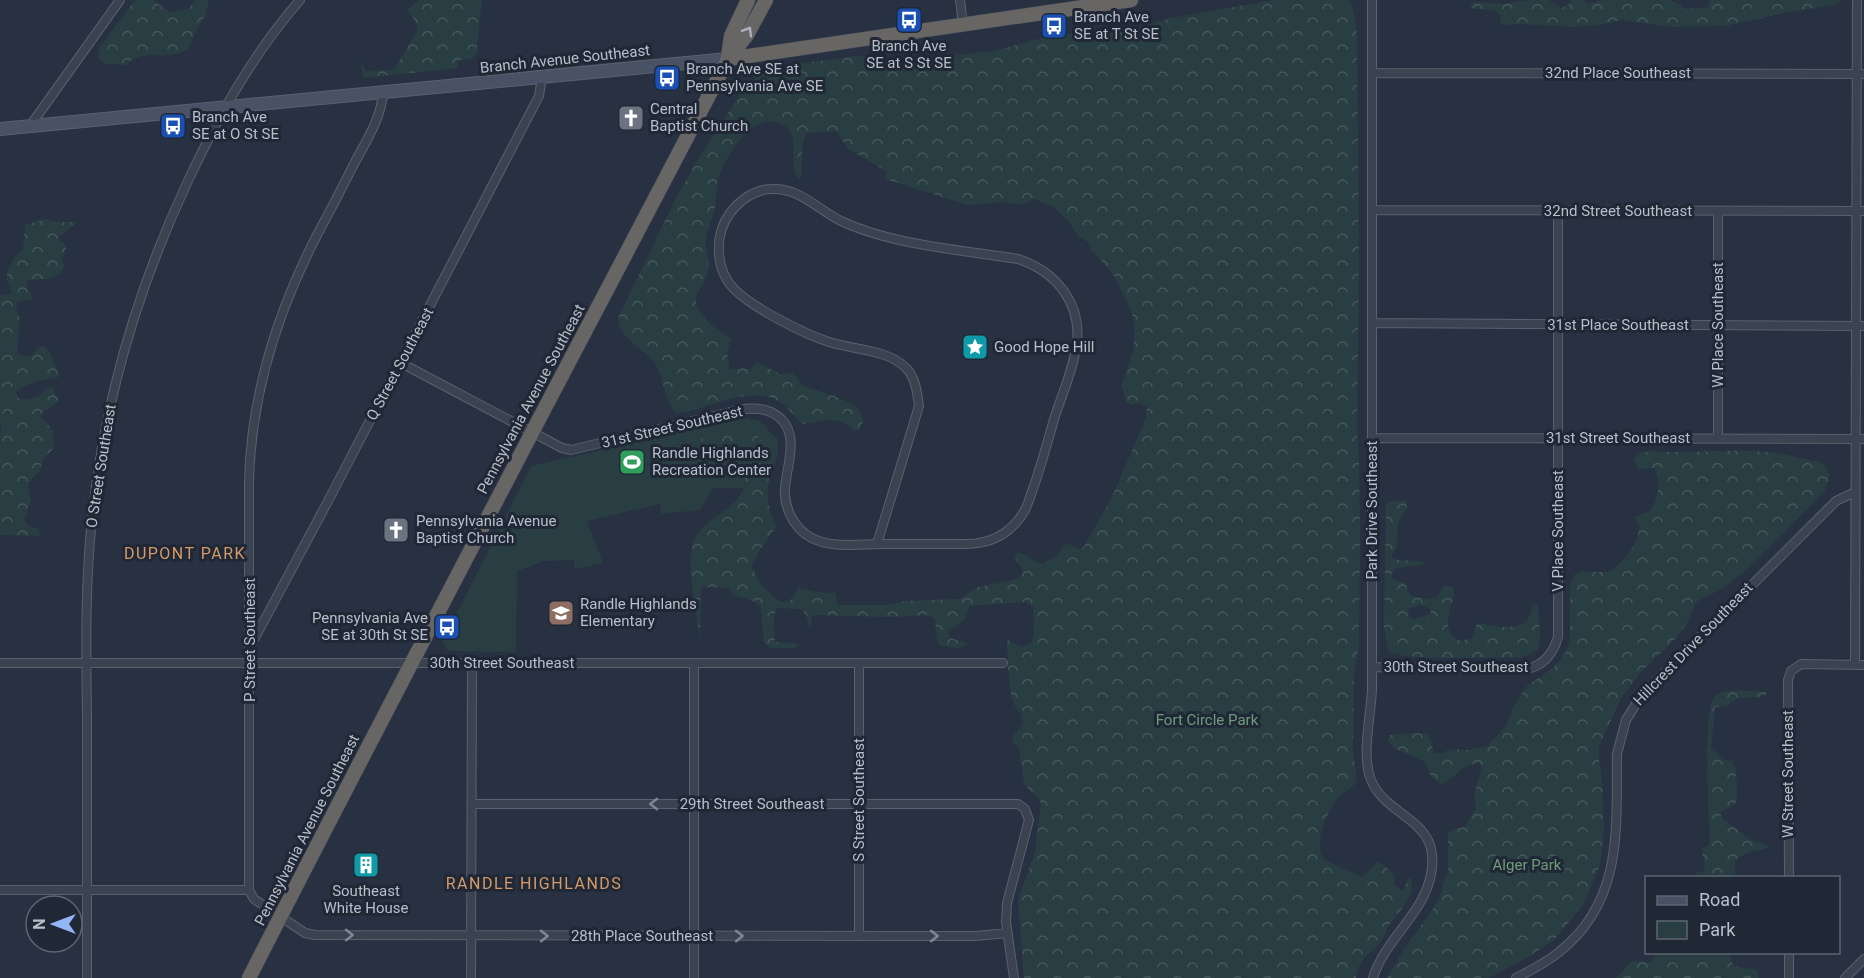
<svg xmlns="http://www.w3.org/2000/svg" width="1864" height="978" font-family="Roboto,sans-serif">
  <defs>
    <pattern id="forest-crowns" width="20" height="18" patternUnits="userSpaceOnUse" patternTransform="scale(1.5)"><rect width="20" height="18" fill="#293e42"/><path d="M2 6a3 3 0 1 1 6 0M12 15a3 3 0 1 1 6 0" fill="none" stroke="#46585c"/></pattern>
  </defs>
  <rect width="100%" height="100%" fill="#273141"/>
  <path fill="#293e42" d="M744,418L760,421L777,439L778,450L774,467L762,480L746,488H713L700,510L661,514L660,504L587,521L603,563L575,569L574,560L545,561L517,571L516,652L449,651L442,642L531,466Z"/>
  <path fill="url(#forest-crowns)" fill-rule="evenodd" d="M135,0H153L168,11L173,12L188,9L196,0H209L206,14L195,32L189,49C184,51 179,53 175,54C159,58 137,50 127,65L106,64L98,57L99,48Z
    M419,0H482L476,55L473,58L457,61L458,68L363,78L361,60L365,71L391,70L397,65L418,29L416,22L407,10Z
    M1273,0H1350L1356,22L1357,38L1359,259L1357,430L1359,462L1360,532L1359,644L1354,676L1353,751L1357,780C1353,789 1343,792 1337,799C1328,810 1313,845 1323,857C1328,863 1352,872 1361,877L1369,871L1376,862L1382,864L1395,875L1394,885L1402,891L1404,890L1408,877L1410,878C1418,896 1397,913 1388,927C1386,931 1385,936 1382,940C1371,955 1359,956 1356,978H1024L1018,900L1034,856L1041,804L1039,799L1024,784L1019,748L1012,742L1013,736L1023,724L1021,713C1007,705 1008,659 1007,643L1008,640L1021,647L1031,643L1034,634L1033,607L1026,602L969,606L964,620L948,632L950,638L969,644L960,648L940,646L937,640L935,620L928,615L889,617L814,615L812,616L810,631L807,616L801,609L777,608C772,617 774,631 775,642L795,643L799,645L795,648H770L764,642L761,608C754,599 744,598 733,595L730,588L701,587L700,640C697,616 685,561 694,540C706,512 753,509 743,469C736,443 700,451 679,451L674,449L680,444L741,429C778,438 768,467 768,495C767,506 772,517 776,527L758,553L752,566C758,583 768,595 784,603L790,601L799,588L816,592L836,593L837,605H884L907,601L959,599L978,587L1013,580L1022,575L1023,571L1015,558L1017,553C1027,553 1031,561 1039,563C1050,565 1061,551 1066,543L1080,549L1083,548L1111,499L1146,418L1147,407L1139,403L1130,405L1125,399L1122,385L1134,347V324L1132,313L1116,279L1109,269L1093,252L1088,242L1078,236L1068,220L1052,206L1033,199L1021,205L1004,202L968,205L885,179L886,171L848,149L836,131L806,133L802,149V176L799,179C785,166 804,137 783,125C754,108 728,154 719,176C715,186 717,197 715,208C713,218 707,228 706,239C705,249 710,260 708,271C706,283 695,291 696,305L710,324L731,339L727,352L730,370L743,368L750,370L757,362L780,374L793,373C797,378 800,384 806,387C822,394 877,402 859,430L855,431C837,415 826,421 804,424C793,418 788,405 776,400C745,385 707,411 676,413C663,401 665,376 654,362C643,348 615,336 619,316L677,196L694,166L740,94L750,82L761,73L797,64L856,56L903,60L994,51L1057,34L1126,32L1171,18Z
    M1530,0H1549L1561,8L1570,4V0H1583L1588,4L1602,0H1669L1681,5L1683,9L1708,7L1710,0H1842L1833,5L1784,13L1725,26L1670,27L1622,20L1600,25L1573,27L1521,24L1502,25L1500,23L1501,16C1493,5 1480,13 1470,7L1473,2L1504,4Z
    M45,219L57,222H77L59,237L60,241L64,243L66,249L62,260L64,266C60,281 42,279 28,280L26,287L31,293L32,300L17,301L16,308L20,319L17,351L19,354C29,359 32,356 38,348L44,346L49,351L59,375L57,378C44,379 26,383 16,392L18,398L25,400L40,396L47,388L53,387L55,395L59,400L57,403L41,414V417L53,431L54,443L53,449L42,460L41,469L30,481L28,487L31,500L24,520L28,525L39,529L40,536L0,535V432L2,427L0,424V295L12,294L7,280V273L14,258L23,249L25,225Z
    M1651,451C1698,455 1755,444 1798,458C1807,460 1817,460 1825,465C1832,473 1829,483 1824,492L1751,566L1723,588L1696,602L1687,623L1677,637L1641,672L1621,698L1599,746V760L1602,776L1604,830L1600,865L1583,905L1554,940L1530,956L1489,978H1387L1404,949L1433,909L1441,893L1448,868V834L1454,829L1465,827L1476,808L1474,794L1482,768L1480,763C1457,765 1457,779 1441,784L1431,777L1425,762L1394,748L1388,741V736L1395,734L1427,733L1430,738L1434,753H1443L1450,749L1469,750L1487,746L1506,726L1515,704L1526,687L1554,667L1562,658L1567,650L1570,639V586L1574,575L1581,572H1609C1625,560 1639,545 1639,525L1634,517C1638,515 1644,514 1648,512C1659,504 1662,476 1653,468L1638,469L1634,460L1640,453Z
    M1405,500L1407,502V507L1398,523L1396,548L1392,554V558C1402,562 1413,559 1424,562V565L1396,568L1391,574L1393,580L1406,583L1407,590L1412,596L1428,599L1437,597L1444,586C1473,583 1427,628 1461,641L1472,638L1477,623C1490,625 1514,631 1525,622C1530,619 1531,610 1533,605L1538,604L1540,638L1538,650L1521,658H1432L1406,656L1388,652L1384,627L1386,505L1388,502ZM1420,605L1429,608L1431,611L1430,615L1413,619L1409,617L1408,609Z
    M1752,691L1766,692L1767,694L1762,697L1738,698L1726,706L1715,707L1711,749L1719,754L1721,759L1732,761L1736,770L1737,801L1733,806L1721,811V818L1750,839L1768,846V848L1746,853L1735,860V877H1695L1698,872L1704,871C1706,863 1702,857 1702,848L1708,846L1710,841C1709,818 1702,709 1715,696C1723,688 1742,691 1752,691Z
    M1655,953H1730L1733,966L1757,970L1759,978H1616L1632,961L1650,962L1655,956Z"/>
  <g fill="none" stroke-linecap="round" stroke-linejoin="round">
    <defs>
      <path id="minor" d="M960,0L963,25
        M1372,0V689C1371,716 1361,755 1371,780C1387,819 1442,818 1431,874C1424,914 1384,940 1373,978
        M1372,73L1864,74
        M383,93C381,119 366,141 354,164C342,188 329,213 316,237C276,315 251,395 249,482V890L254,899L305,933L315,935L909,936H975L1008,933
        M30,126L120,0
        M1372,210L1864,211
        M1718,211V439
        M1373,323L1864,326
        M401,363L562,448L571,450L739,410C771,404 795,419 790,454C789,468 784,482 785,495C786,512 796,529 810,537C830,549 860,544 883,544C910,544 938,544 966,544C993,544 1013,532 1026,508C1038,478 1046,447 1055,416C1063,392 1074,367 1077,342C1081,302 1055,271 1018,259C962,250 892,245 841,221C817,209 800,188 772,189C755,189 740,200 730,213C714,235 715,269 734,289C753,308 804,334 829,342C854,350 887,349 906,368C916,378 917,393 919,406L877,544
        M1372,438L1864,439
        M250,647L327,503L539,96L542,77
        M0,663H1003
        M859,664V936
        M1855,665L1857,0
        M1372,667L1526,669C1543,666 1553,654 1558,637V211
        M472,804H1018L1025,809L1029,820L1007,903L1006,922L1014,978
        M1789,878L1788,680L1791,671L1801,664L1864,665
        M0,890H249
        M1789,952V978
        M87,978C87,890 87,803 87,715C86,650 85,584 92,519C104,402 137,290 187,183C218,117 252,55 300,0
        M471,978L472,663
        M694,978V664
        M1516,978C1531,970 1546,963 1559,952C1624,901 1616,828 1617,754L1626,720L1641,696L1836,501L1855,492
        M1845,978L1864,959"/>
      <path id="secondary" d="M0,129L728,59"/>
      <path id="trunk" d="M728,57L731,36L748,0
        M728,59L1131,0
        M249,978C406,670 568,365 728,59L747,35L766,0"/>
    </defs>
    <use href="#minor" stroke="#59616e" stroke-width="10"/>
    <use href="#secondary" stroke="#59616e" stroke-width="14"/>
    <use href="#trunk" stroke="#464e5b" stroke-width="15"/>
    <use href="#minor" stroke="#3b4351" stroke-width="8"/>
    <use href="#secondary" stroke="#495264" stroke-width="12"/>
    <use href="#trunk" stroke="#686664" stroke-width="14"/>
  </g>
  <defs><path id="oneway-chevron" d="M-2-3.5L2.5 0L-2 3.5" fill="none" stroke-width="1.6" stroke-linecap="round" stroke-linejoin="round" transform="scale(1.5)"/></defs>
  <use stroke="#acb2bc" href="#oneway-chevron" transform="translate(748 31) rotate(-59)"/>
  <g stroke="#808794">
    <use href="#oneway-chevron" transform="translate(654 804) rotate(180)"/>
    <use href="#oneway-chevron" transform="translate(349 935)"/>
    <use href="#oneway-chevron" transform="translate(544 936)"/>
    <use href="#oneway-chevron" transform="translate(739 936)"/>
    <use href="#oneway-chevron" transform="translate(934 936)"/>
  </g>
  <defs>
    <symbol id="bus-square" viewBox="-11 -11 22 22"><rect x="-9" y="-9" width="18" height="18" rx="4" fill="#1a4fb4" stroke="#202836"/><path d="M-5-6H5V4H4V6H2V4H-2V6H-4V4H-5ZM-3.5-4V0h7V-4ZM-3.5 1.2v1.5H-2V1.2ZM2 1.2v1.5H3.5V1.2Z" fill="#fff"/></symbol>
    <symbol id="church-square" viewBox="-11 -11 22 22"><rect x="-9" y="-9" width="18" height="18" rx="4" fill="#6b7280" stroke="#202836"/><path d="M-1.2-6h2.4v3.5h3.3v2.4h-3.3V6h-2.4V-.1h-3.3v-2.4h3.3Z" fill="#fff"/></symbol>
    <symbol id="sight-square" viewBox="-11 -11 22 22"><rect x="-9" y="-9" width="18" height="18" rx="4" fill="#0f9aa8" stroke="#202836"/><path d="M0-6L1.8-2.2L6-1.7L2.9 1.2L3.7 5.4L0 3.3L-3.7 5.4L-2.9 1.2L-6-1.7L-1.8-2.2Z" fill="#fff"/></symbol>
    <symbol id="stadium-square" viewBox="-11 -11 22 22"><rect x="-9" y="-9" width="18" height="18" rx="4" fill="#2e9e5b" stroke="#202836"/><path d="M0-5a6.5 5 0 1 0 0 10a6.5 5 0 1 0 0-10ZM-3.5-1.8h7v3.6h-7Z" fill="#fff"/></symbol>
    <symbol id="school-square" viewBox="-11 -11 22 22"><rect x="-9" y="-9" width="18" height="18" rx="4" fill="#8d6e63" stroke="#202836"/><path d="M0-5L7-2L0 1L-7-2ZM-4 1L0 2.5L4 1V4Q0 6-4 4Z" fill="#fff"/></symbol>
    <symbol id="building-square" viewBox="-11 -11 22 22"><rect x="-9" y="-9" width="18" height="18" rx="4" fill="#0f9aa8" stroke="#202836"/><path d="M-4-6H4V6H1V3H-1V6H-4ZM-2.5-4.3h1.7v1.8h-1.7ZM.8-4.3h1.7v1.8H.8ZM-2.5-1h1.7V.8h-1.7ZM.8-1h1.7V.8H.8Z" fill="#fff"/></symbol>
  </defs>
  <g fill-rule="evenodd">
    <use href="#bus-square" x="894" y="5" width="30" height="30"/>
    <use href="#bus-square" x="1039" y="11" width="30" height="30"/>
    <use href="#bus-square" x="652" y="63" width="30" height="30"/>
    <use href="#church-square" x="616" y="103" width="30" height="30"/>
    <use href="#bus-square" x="158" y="111" width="30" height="30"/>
    <use href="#sight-square" x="960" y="332" width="30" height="30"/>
    <use href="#stadium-square" x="617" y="447" width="30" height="30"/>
    <use href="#church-square" x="381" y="515" width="30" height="30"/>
    <use href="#school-square" x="546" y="598" width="30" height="30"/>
    <use href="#bus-square" x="432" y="612" width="30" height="30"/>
    <use href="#building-square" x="351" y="850" width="30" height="30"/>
  </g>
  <g text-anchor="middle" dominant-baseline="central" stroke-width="6" stroke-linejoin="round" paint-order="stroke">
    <g font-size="15" fill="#b8bfcb" stroke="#202836" text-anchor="start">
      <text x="1074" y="17">Branch Ave<tspan x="1074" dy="17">SE at T St SE</tspan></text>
      <text x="909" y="46" text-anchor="middle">Branch Ave<tspan x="909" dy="17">SE at S St SE</tspan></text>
      <text x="686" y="69">Branch Ave SE at<tspan x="686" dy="17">Pennsylvania Ave SE</tspan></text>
      <text x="650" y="109">Central<tspan x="650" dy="17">Baptist Church</tspan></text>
      <text x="192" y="117">Branch Ave<tspan x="192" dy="17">SE at O St SE</tspan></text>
      <text x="994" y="347">Good Hope Hill</text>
      <text x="652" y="453">Randle Highlands<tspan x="652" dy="17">Recreation Center</tspan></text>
      <text x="416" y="521">Pennsylvania Avenue<tspan x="416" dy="17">Baptist Church</tspan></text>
      <text x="580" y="604">Randle Highlands<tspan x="580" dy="17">Elementary</tspan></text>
      <text x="428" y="618" text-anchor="end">Pennsylvania Ave<tspan x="428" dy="17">SE at 30th St SE</tspan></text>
      <text x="366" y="891" text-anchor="middle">Southeast<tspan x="366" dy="17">White House</tspan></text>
    </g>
    <g font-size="15" fill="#b8bfcb" stroke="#202836">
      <text transform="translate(565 59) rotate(-6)">Branch Avenue Southeast</text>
      <text x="1618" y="73">32nd Place Southeast</text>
      <text x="1618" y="211">32nd Street Southeast</text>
      <text x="1618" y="325">31st Place Southeast</text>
      <text transform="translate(1718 325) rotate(-90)">W Place Southeast</text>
      <text transform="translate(400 364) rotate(-62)">Q Street Southeast</text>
      <text transform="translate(531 399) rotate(-62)">Pennsylvania Avenue Southeast</text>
      <text transform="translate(672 427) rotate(-13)">31st Street Southeast</text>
      <text x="1618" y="438">31st Street Southeast</text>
      <text transform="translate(101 466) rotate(-81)">O Street Southeast</text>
      <text transform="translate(1372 510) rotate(-90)">Park Drive Southeast</text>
      <text transform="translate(1558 531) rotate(-90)">V Place Southeast</text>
      <text transform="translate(250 640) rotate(-90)">P Street Southeast</text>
      <text transform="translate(1693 644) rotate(-46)">Hillcrest Drive Southeast</text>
      <text x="502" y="663">30th Street Southeast</text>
      <text x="1456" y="667">30th Street Southeast</text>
      <text transform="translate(1788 774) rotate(-90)">W Street Southeast</text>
      <text transform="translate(859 800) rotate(-90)">S Street Southeast</text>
      <text x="752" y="804">29th Street Southeast</text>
      <text transform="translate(307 830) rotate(-63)">Pennsylvania Avenue Southeast</text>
      <text x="642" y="936">28th Place Southeast</text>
    </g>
    <g font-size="15" fill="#6f9b7b" stroke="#202836">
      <text x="1207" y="720">Fort Circle Park</text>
      <text x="1527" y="865">Alger Park</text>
    </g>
    <g font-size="16" letter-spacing="1.5" fill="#d49a6a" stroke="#202836">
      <text x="185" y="553">DUPONT PARK</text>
      <text x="534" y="883">RANDLE HIGHLANDS</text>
    </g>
  </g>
  <rect x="1645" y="876" width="195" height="78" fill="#202836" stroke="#5d6472" stroke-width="1.5"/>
  <rect x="1657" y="896" width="30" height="9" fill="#495264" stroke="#5d6472" stroke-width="1.5"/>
  <text x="1699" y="906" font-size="18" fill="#b8bfcb">Road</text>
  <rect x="1657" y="921" width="30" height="18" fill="#293e42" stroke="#5d6472" stroke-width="1.5"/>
  <text x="1699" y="936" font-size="18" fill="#b8bfcb">Park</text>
  <g transform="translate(54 924) rotate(270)"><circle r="28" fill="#202836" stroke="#5d6472" stroke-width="1.5"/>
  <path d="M0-4.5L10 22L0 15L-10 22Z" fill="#92b6f6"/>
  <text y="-9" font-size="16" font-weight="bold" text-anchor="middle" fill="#b8bfcb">N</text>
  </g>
</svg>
